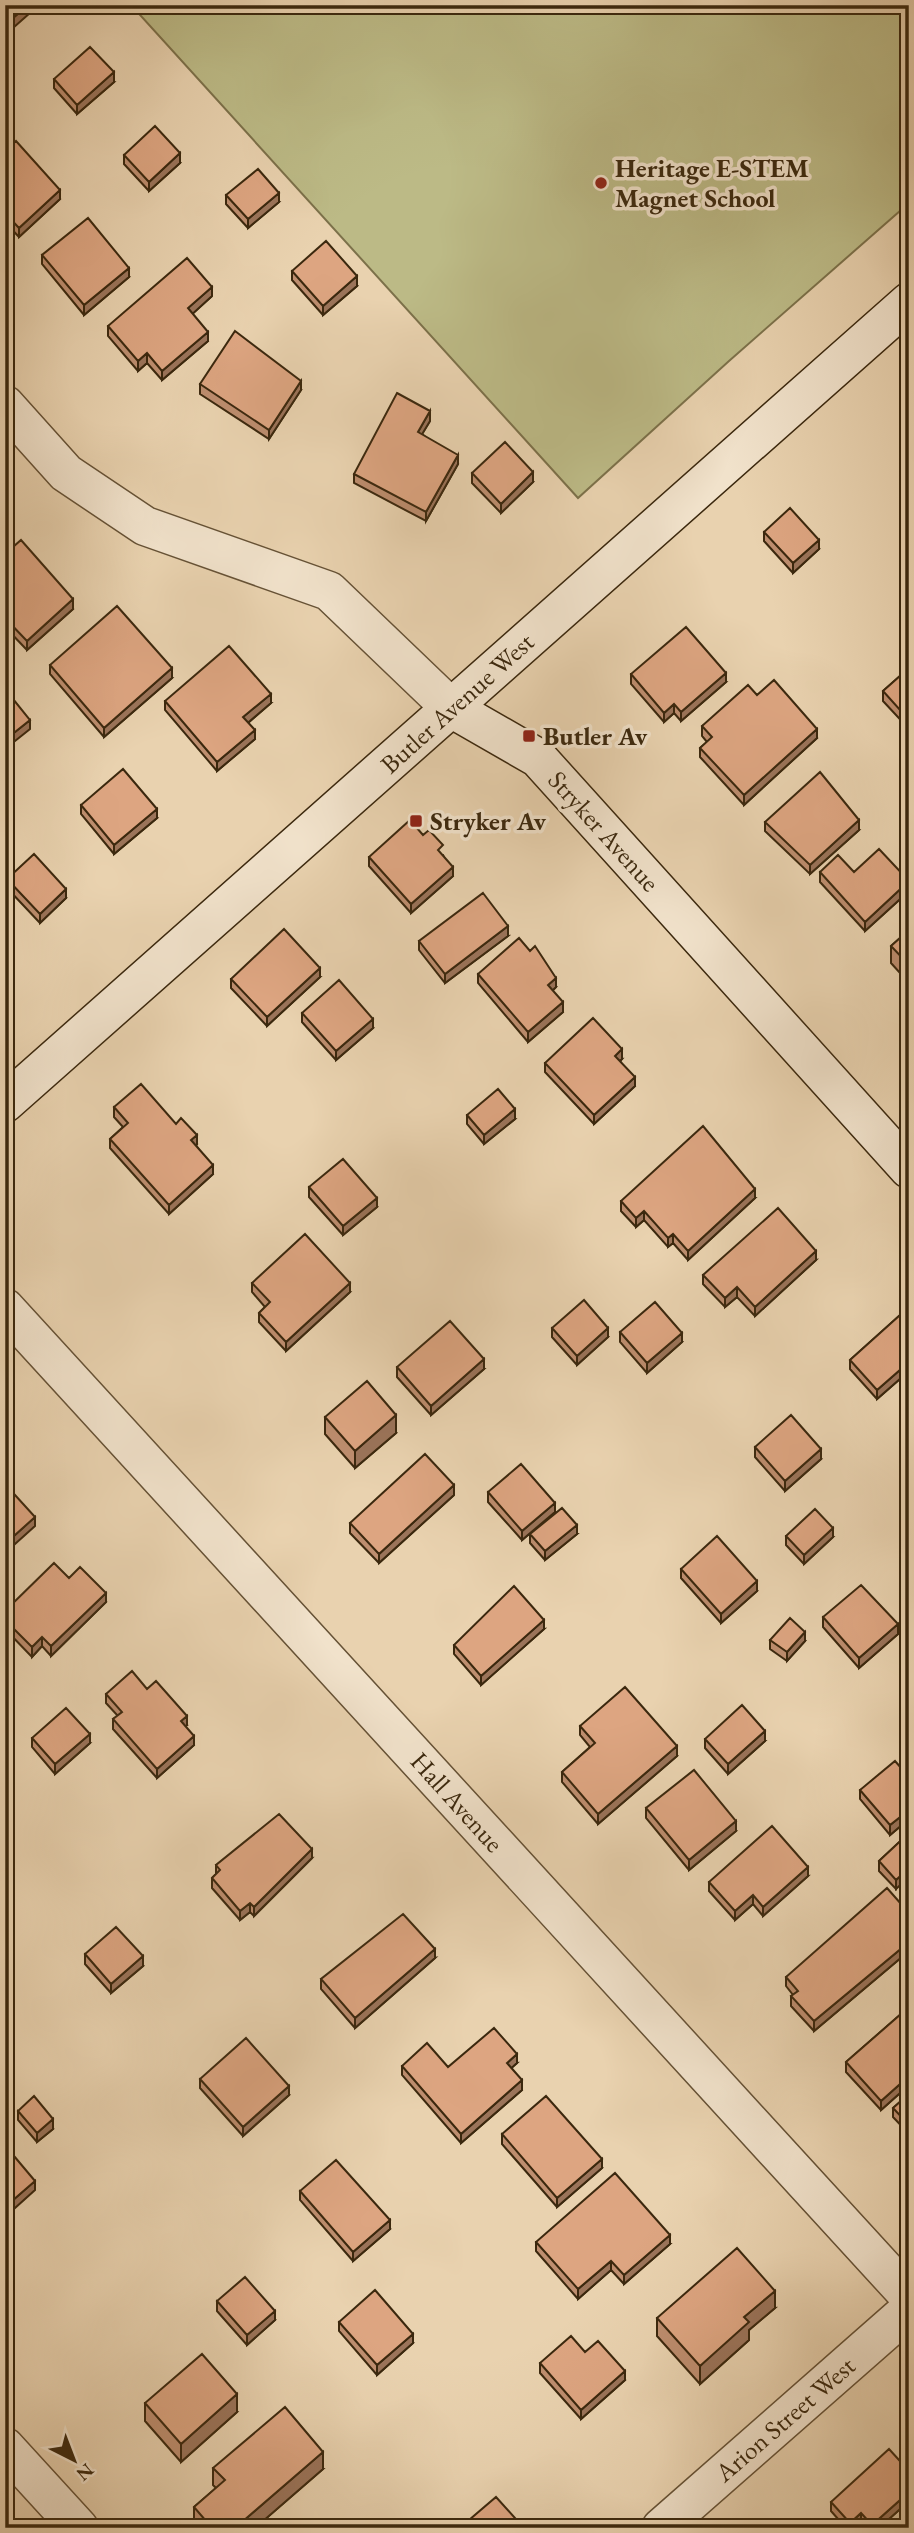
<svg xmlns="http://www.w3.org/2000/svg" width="914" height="2533" font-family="'EB Garamond',serif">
  <rect width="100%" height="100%" fill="#e9d2af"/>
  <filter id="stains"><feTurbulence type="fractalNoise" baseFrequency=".00286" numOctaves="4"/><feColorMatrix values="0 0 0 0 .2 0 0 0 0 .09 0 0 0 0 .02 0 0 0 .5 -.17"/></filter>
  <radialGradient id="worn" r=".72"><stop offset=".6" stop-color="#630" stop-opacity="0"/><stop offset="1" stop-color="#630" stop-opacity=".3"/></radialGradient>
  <path fill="#bcba86" stroke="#7c714a" stroke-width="2" d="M131,5H909V203L729,361L578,498Z"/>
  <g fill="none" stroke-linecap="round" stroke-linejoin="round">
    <defs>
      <path id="street" d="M5,405L66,473L145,526L329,591L451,708
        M5,1308L909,2296
        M5,2447L79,2528
        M661,2528L909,2310"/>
      <path id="secondary" d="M451,708L538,758L909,1169
        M5,1103L909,302"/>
    </defs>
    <use href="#street" stroke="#665236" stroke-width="41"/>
    <use href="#secondary" stroke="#3b280e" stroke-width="41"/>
    <use href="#street" stroke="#f1e2cb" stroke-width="38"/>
    <use href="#secondary" stroke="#f1e2cb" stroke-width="38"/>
  </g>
  <path fill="#be8e6f" stroke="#3b280e" stroke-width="2" d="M54,79L114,82L77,114L54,88Z
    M5,151L60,199L19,237L5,222Z
    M124,155L180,163L149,191L124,164Z
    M226,195L279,202L248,228L226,204Z
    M42,255L129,277L84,315L42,264Z
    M292,271L357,286L323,315L292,280Z
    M212,296L192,314L208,341L162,380L147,363L138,371L108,336V326Z
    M200,384L301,390L269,439L200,394Z
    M430,421L422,434L458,464L426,521L354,483V474Z
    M472,473L533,482L501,513L472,483Z
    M764,532L819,549L793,573L764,541Z
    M5,554L73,609L27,650L5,627Z
    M50,665L172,678L104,737L50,674Z
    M909,668V729L883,701V691Z
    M631,674L726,682L681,721L674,713L664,722L631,684Z
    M757,695L817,738L744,805L700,757V748L707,742L702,736V726Z
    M165,701L271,703L248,723L255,739L217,771L165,710Z
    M81,805L157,818L114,854L81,814Z
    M765,822L859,830L810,874L765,831Z
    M443,855L453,876L411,913L369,866V857Z
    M820,872L909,891L865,931L820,882Z
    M7,879L66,898L40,923L7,888Z
    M909,930V983L891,963V946Z
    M508,936L445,983L419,950V941Z
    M478,974L556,987L552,991L563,1012L528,1042L478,983Z
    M320,977L267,1026L231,988V979Z
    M302,1013L373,1028L336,1060L302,1022Z
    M622,1059L620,1061L635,1086L594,1124L545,1072V1063Z
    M114,1107L176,1124L197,1144L196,1145L213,1174L169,1214L110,1148V1139L123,1127L114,1117Z
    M467,1115L515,1119L484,1144L467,1124Z
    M309,1187L377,1207L343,1235L309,1197Z
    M755,1198L688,1260L673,1243L668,1247L644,1220L636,1227L621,1211V1201Z
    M816,1260L755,1316L737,1297L725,1307L703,1284V1275Z
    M252,1283L350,1292L286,1351L259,1322V1313L265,1307L252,1292Z
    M909,1307V1371L877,1399L850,1369V1360Z
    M552,1328L608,1337L577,1365L552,1337Z
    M620,1332L682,1342L647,1373L620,1342Z
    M397,1367L484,1369L431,1415L397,1377Z
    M325,1417L396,1433L355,1468L325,1434Z
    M755,1447L821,1459L785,1491L755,1457Z
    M488,1492L555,1512L522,1540L488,1502Z
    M454,1495L379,1563L350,1533V1523Z
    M530,1534H577L545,1560L530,1543Z
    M786,1536L833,1537L804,1564L786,1545Z
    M681,1569L757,1591L721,1623L681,1578Z
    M69,1578L106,1602L51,1656L42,1646L32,1657L5,1629V1611Z
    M823,1617L898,1634L859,1668L823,1627Z
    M544,1629L481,1685L454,1654V1645Z
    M770,1640L805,1641L787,1661L770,1649Z
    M147,1689L187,1725L185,1726L194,1745L157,1778L113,1729V1719L118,1716L106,1703V1694Z
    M580,1726L677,1756L598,1824L562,1782V1772L590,1747L580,1735Z
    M32,1738L90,1743L55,1774L32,1747Z
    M705,1739L765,1741L728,1774L705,1748Z
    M909,1777V1819L890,1835L860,1799V1790Z
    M646,1808L736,1831L689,1870L646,1818Z
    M909,1833L896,1889L879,1871V1861Z
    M312,1858L254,1916L250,1912L240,1920L212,1888V1878L216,1874V1865Z
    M808,1876L763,1916L753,1904L735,1920L709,1891V1882Z
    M906,1937L909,1941V1951L814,2031L791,2006V1996L793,1995L786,1986V1977Z
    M85,1954L143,1966L111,1993L85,1964Z
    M435,1958L355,2028L321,1989V1979Z
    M909,2007V2085L881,2110L846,2072V2062Z
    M517,2063L511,2068L522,2090L461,2143L402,2075V2066L448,2067Z
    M200,2079L289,2095L243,2136L200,2088Z
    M909,2094V2134L893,2117V2108Z
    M18,2111L53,2129L37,2142L18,2120Z
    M502,2134L602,2168L557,2207L502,2144Z
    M300,2191L390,2229L353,2261L300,2200Z
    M536,2242L670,2244L624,2284L611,2270L578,2299L536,2251Z
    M217,2301L275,2320L247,2345L217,2311Z
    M775,2308L749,2330V2340L700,2384L657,2336V2318Z
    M339,2322L413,2343L377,2375L339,2331Z
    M585,2352L625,2380L581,2419L540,2373V2363Z
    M145,2403L237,2412L181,2462L145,2421Z
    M213,2468L323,2469L255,2528H197L194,2524V2507L216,2488L213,2485Z
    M909,2471V2501L879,2528H866L861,2522L855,2528H846L831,2511V2502Z"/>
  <path fill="#9b745a" stroke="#3b280e" stroke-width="2" d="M28,5H39L5,35V25Z
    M114,72V82L77,114V105Z
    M180,153V163L149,191V182Z
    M60,190V199L19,237V228Z
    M279,193V202L248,228V219Z
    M129,268V277L84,315V305Z
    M357,276V286L323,315V306Z
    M212,287V296L188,318V308Z
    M208,332V341L162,380V371Z
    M147,353V363L138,371V361Z
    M301,381V390L269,439V430Z
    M430,411V421L418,441V432Z
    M458,455V464L426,521V512Z
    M533,472V482L501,513V504Z
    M819,540V549L793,573V563Z
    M73,599V609L27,650V641Z
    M172,668V678L104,737V728Z
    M726,673V682L681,721V712Z
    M271,694V703L243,727V717Z
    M674,704V713L664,722V713Z
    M30,720V729L5,749V740Z
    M817,729V738L744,805V795Z
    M255,730V739L217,771V762Z
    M157,809V818L114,854V845Z
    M859,820V830L810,874V865Z
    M453,867V876L411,913V904Z
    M909,881V891L865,931V922Z
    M66,889V898L40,923V914Z
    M508,926V936L445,983V974Z
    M320,968V977L267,1026V1017Z
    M556,978V987L548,995V985Z
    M563,1002V1012L528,1042V1032Z
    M373,1019V1028L336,1060V1051Z
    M622,1049V1059L615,1065V1056Z
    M635,1077V1086L594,1124V1115Z
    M515,1109V1119L484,1144V1135Z
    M197,1135V1144L191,1149V1140Z
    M213,1165V1174L169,1214V1205Z
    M755,1189V1198L688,1260V1251Z
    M377,1198V1207L343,1235V1226Z
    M644,1211V1220L636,1227V1218Z
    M673,1234V1243L668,1247V1238Z
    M816,1251V1260L755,1316V1307Z
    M350,1283V1292L286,1351V1342Z
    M737,1287V1297L725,1307V1298Z
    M608,1328V1337L577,1365V1356Z
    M682,1333V1342L647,1373V1363Z
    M484,1359V1369L431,1415V1406Z
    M909,1362V1371L877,1399V1390Z
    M396,1415V1433L355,1468V1451Z
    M821,1449V1459L785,1491V1481Z
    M454,1485V1495L379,1563V1554Z
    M555,1503V1512L522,1540V1531Z
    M35,1517V1526L5,1553V1544Z
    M577,1525V1534L545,1560V1551Z
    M833,1528V1537L804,1564V1555Z
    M757,1581V1591L721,1623V1614Z
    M106,1593V1602L51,1656V1646Z
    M544,1620V1629L481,1685V1676Z
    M898,1624V1634L859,1668V1658Z
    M805,1632V1641L787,1661V1652Z
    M42,1637V1646L32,1657V1647Z
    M187,1716V1725L181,1730V1721Z
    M765,1731V1741L728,1774V1764Z
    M90,1734V1743L55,1774V1764Z
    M194,1736V1745L157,1778V1769Z
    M677,1746V1756L598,1824V1814Z
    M909,1810V1819L890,1835V1825Z
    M736,1821V1831L689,1870V1860Z
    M312,1849V1858L254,1916V1907Z
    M808,1867V1876L763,1916V1907Z
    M909,1868V1877L896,1889V1880Z
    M753,1895V1904L735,1920V1911Z
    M250,1903V1912L240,1920V1911Z
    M9,1906V1915L5,1919V1909Z
    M909,1925V1935L901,1941V1932Z
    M909,1942V1951L814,2031V2021Z
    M435,1949V1958L355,2028V2018Z
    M143,1956V1966L111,1993V1984Z
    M517,2054V2063L507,2072V2063Z
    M909,2076V2085L881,2110V2101Z
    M522,2080V2090L461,2143V2134Z
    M289,2086V2095L243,2136V2127Z
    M53,2119V2129L37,2142V2133Z
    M602,2159V2168L557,2207V2198Z
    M35,2181V2190L5,2217V2207Z
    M390,2220V2229L353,2261V2252Z
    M670,2235V2244L624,2284V2275Z
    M611,2261V2270L578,2299V2289Z
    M775,2291V2308L749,2330V2340L700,2384V2366L744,2317Z
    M275,2311V2320L247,2345V2335Z
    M413,2334V2343L377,2375V2365Z
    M625,2371V2380L581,2419V2410Z
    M237,2394V2412L181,2462V2444Z
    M323,2452V2469L255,2528H235Z
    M909,2492V2501L879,2528H872V2525Z
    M861,2513V2522L855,2528H850V2523Z"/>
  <path fill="#dda581" stroke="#3b280e" stroke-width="2" d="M5,5H28L5,25Z
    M90,47L114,72L77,105L54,79Z
    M155,126L180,153L149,182L124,155Z
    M16,141L60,190L19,228L5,213V151Z
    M258,169L279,193L248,219L226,195Z
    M88,218L129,268L84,305L42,255Z
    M326,241L357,276L323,306L292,271Z
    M187,258L212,287L188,308L208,332L162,371L147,353L138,361L108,326Z
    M235,331L301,381L269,430L200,384Z
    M397,393L430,411L418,432L458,455L426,512L354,474Z
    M505,442L533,472L501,504L472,473Z
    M790,508L819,540L793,563L764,532Z
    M21,540L73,599L27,641L5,618V554Z
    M117,606L172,668L104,728L50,665Z
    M686,627L726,673L681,712L674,704L664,713L631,674Z
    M229,646L271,694L243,717L255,730L217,762L165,701Z
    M909,668V720L883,691Z
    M774,680L817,729L744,795L700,748L712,737L702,726L748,685L757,695Z
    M5,689L30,720L5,740Z
    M123,769L157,809L114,845L81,805Z
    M820,772L859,820L810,865L765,822Z
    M410,820L423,835L429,830L443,845L438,850L453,867L411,904L369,857Z
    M879,849L909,881L865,922L820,872L838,855L854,872Z
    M34,854L66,889L40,914L7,879Z
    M483,893L508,926L445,974L419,941Z
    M284,929L320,968L267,1017L231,979Z
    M909,930V965L891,946Z
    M519,938L530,951L535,946L556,978L548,985L563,1002L528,1032L478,974Z
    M339,980L373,1019L336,1051L302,1013Z
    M593,1018L622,1049L615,1056L635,1077L594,1115L545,1063Z
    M141,1084L176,1124L181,1118L197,1135L191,1140L213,1165L169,1205L110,1139L128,1123L114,1107Z
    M498,1089L515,1109L484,1135L467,1115Z
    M703,1126L755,1189L688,1251L673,1234L668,1238L644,1211L636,1218L621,1201Z
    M343,1159L377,1198L343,1226L309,1187Z
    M778,1208L816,1251L755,1307L737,1287L725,1298L703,1275Z
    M305,1234L350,1283L286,1342L259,1313L270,1302L252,1283Z
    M584,1300L608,1328L577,1356L552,1328Z
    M655,1302L682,1333L647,1363L620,1332Z
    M909,1307V1362L877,1390L850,1360Z
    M450,1321L484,1359L431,1406L397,1367Z
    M367,1381L396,1415L355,1451L325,1417Z
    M791,1415L821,1449L785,1481L755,1447Z
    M425,1454L454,1485L379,1554L350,1523Z
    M521,1464L555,1503L522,1531L488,1492Z
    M5,1484L35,1517L5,1544Z
    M562,1508L577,1525L545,1551L530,1534Z
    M815,1509L833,1528L804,1555L786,1536Z
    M717,1536L757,1581L721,1614L681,1569Z
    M54,1563L69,1578L80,1567L106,1593L51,1646L42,1637L32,1647L5,1620V1611Z
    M861,1585L898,1624L859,1658L823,1617Z
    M514,1586L544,1620L481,1676L454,1645Z
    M790,1618L805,1632L787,1652L770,1640Z
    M132,1671L147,1689L156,1681L187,1716L181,1721L194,1736L157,1769L113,1719L122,1712L106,1694Z
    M625,1687L677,1746L598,1814L562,1772L595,1743L580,1726Z
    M742,1705L765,1731L728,1764L705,1739Z
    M66,1708L90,1734L55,1764L32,1738Z
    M895,1761L909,1777V1810L890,1825L860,1790Z
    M694,1770L736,1821L689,1860L646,1808Z
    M279,1814L312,1849L254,1907L250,1903L240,1911L212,1878L220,1870L216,1865Z
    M772,1826L808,1867L763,1907L753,1895L735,1911L709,1882Z
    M909,1833V1868L896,1880L879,1861Z
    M887,1888L909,1913V1925L901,1932L909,1942L814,2021L791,1996L798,1991L786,1977Z
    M5,1901L9,1906L5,1909Z
    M403,1914L435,1949L355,2018L321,1979Z
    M116,1927L143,1956L111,1984L85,1954Z
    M909,2007V2076L881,2101L846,2062Z
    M494,2028L517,2054L507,2063L522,2080L461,2134L402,2066L427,2043L448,2067Z
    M246,2038L289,2086L243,2127L200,2079Z
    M909,2094V2125L893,2108Z
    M34,2096L53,2119L37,2133L18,2111Z
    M546,2096L602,2159L557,2198L502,2134Z
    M14,2156L35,2181L5,2207V2164Z
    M336,2160L390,2220L353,2252L300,2191Z
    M615,2173L670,2235L624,2275L611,2261L578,2289L536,2242Z
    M737,2248L775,2291L744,2317L749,2322L700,2366L657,2318Z
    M245,2277L275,2311L247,2335L217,2301Z
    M375,2290L413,2334L377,2365L339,2322Z
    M571,2336L585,2352L598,2341L625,2371L581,2410L540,2363Z
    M202,2354L237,2394L181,2444L145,2403Z
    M285,2407L323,2452L235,2528H212L194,2507L225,2480L213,2468Z
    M889,2449L909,2471V2492L872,2525L861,2513L850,2523L831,2502Z
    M496,2497L524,2528H463L462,2526Z
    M909,2520V2528H900Z"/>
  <g fill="#8f2418" stroke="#f1e2cb" stroke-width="2.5">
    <circle cx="601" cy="183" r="7"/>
    <rect x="522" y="729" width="14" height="14" rx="3.5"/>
    <rect x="409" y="814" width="14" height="14" rx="3.5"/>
  </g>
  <g text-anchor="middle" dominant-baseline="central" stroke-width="7" stroke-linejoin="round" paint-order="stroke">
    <g font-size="26" font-weight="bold" fill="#3b280e" stroke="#f1e2cb" text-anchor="start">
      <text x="615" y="168">Heritage E-STEM<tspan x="615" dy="30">Magnet School</tspan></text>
      <text x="543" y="736">Butler Av</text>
      <text x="430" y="821">Stryker Av</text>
    </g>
    <g font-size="26" fill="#3b280e" stroke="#f1e2cb">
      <text transform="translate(457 703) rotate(-42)">Butler Avenue West</text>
      <text transform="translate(604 831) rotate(48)">Stryker Avenue</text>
      <text transform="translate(457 1802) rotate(48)">Hall Avenue</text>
      <text transform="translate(785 2419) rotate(-41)">Arion Street West</text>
    </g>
  </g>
  <rect width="914" height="2533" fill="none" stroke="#e9d2af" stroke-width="28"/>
  <rect x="7" y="7" width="900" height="2519" fill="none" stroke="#3b280e" stroke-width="3.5"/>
  <rect x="14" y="14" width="886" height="2505" fill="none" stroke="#3b280e" stroke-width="2"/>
  <g transform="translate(74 2460) rotate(138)" stroke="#f1e2cb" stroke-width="5" paint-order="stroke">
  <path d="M0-5L12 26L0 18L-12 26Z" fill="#3b280e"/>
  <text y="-10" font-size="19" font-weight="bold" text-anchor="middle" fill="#3b280e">N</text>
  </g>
  <rect width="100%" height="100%" filter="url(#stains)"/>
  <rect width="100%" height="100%" fill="url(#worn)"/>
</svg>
